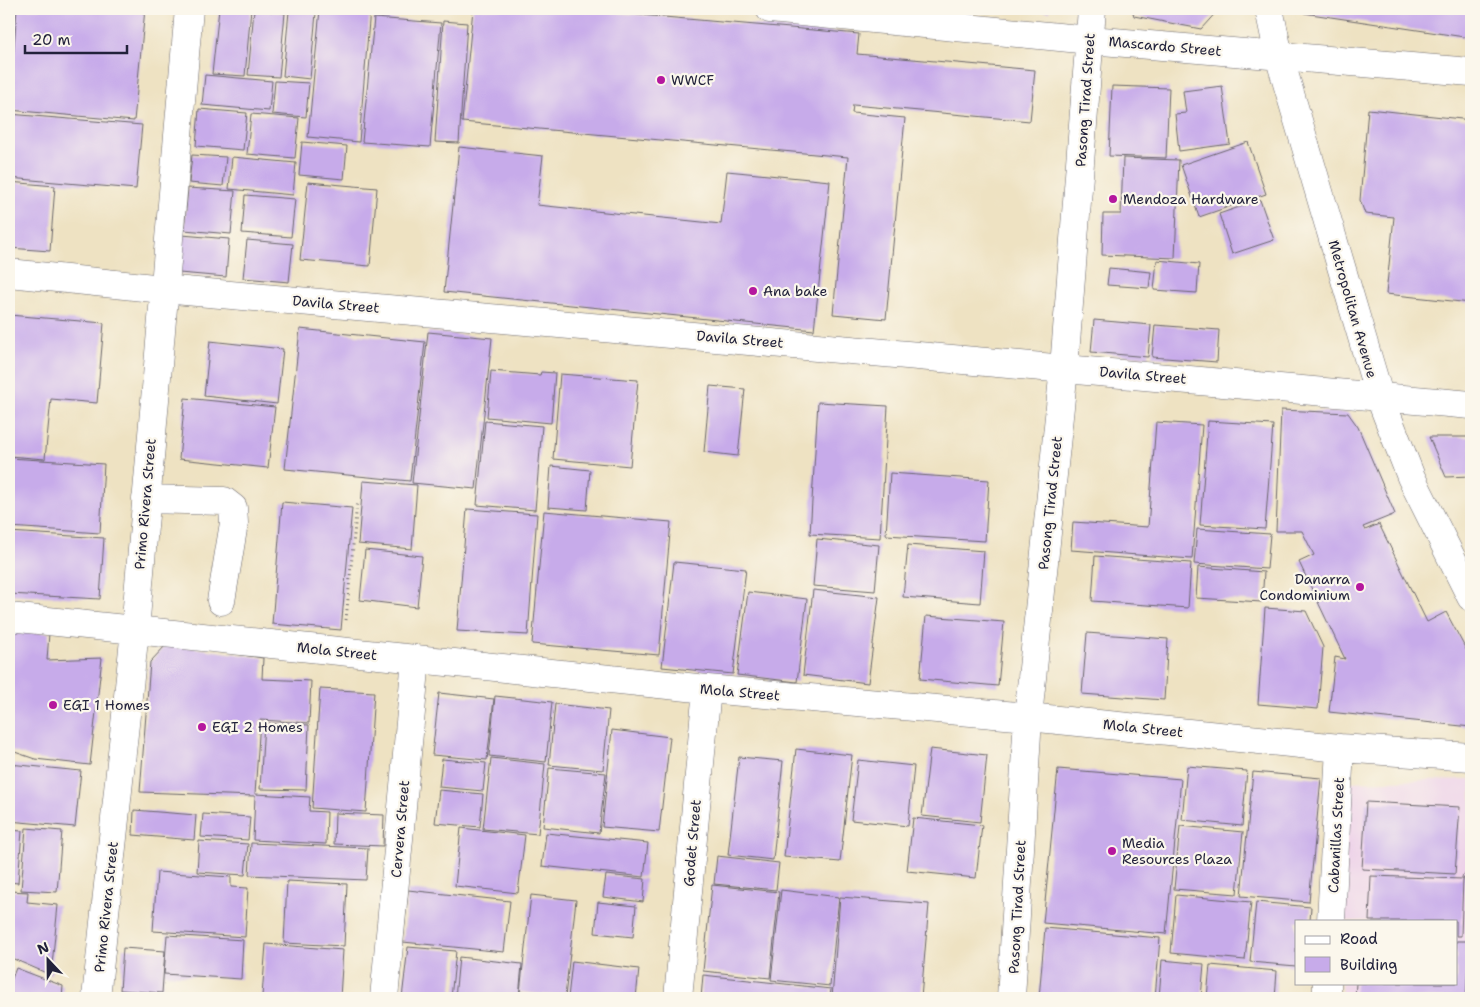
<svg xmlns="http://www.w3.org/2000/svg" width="1480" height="1007" font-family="'Shantell Sans',sans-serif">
  <rect width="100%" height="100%" fill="#fbf7ec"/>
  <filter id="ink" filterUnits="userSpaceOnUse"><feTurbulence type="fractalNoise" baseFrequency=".02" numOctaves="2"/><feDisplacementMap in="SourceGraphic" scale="10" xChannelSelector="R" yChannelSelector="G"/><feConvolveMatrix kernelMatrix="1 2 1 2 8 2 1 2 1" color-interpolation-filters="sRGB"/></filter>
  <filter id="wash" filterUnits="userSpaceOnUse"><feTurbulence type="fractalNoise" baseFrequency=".0096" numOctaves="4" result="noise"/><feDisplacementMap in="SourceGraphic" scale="20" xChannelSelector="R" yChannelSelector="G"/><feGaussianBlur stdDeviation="1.12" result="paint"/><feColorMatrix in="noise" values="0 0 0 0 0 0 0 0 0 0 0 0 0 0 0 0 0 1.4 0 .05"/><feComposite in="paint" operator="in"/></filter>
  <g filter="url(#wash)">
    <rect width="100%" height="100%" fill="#eee2c2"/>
    <path fill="#edd1e9" d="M1471,779V998H1341L1342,983H1456V921H1344L1348,782Z"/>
    <g id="blocks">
      <path fill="#c7abea" d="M17,9H145L134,121L9,110Z
        M219,9H251L245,76L212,74Z
        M320,9H370L359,142L308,137Z
        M473,9H572L859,34L857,54L1035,70L1030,121L853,105L852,113L905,118L886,319L833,314L848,157L462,122Z
        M1030,9H1049V12Z
        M1132,9H1219L1201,29L1134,16Z
        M1304,9H1471V38L1304,13Z
        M254,10L285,13L279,77L248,75Z
        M289,11L316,13L310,79L283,76Z
        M374,18L441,23L430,147L362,142Z
        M443,21L467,23L459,143L435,142Z
        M205,75L272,81L269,111L202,105Z
        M275,81L309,83L306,117L272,114Z
        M1112,86L1169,88L1166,158L1109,156Z
        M1222,86L1230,144L1179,151L1175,114L1186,113L1183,91Z
        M199,109L247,113L243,150L196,146Z
        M1368,109L1471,120V303L1386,294L1394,217L1365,214L1360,200Z
        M9,114L142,125L136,189L9,178Z
        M251,114L299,118L295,158L247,154Z
        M302,142L347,146L344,179L299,175Z
        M1248,142L1266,194L1199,217L1181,165Z
        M459,147L543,156L537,205L721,224L727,171L830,181L814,330L444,292Z
        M192,155L226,157L223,186L189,183Z
        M232,157L296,163L293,195L229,189Z
        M1123,158L1179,160L1175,258L1102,255L1103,214H1121Z
        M9,182L55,186L50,251L9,248Z
        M308,182L377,188L370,266L300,260Z
        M188,188L235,191L231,234L184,230Z
        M245,195L295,199L291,237L242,233Z
        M1260,200L1274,240L1232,254L1219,214Z
        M182,235L229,239L226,277L179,273Z
        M247,240L293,244L289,282L243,278Z
        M1157,260L1199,264L1197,293L1154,290Z
        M1109,268L1151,272L1149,288L1107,285Z
        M9,315L104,323L97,403L51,399L45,459L9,456Z
        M1094,320L1151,325L1148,357L1091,352Z
        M1155,325L1219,330L1217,362L1152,357Z
        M300,329L425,342L410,481L285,469Z
        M428,332L492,338L476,489L412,483Z
        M210,341L283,349L277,404L204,396Z
        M491,371L540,375L541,372L555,373L551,423L487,417Z
        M560,374L638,380L630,466L553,459Z
        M710,386L745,389L738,456L704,452Z
        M185,398L275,407L268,468L179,459Z
        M818,402L888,406L880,538L810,534Z
        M1281,410L1348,413L1358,427L1395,514L1363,527L1365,530L1379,524L1427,622L1446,612L1471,659V727L1329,712L1335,657L1345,659L1299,562L1314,555L1302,531H1276Z
        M485,421L542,426L535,510L477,505Z
        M1208,421L1273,425L1265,529L1200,525Z
        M1156,422L1202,425L1192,559L1071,550L1073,522L1148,527Z
        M1429,437H1471V476L1446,477Z
        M9,458L104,464L100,533L9,527Z
        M551,466L590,470L587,510L548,507Z
        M890,473L989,480L985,541L886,535Z
        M363,481L417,485L412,549L358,544Z
        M282,502L352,508L341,630L272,624Z
        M467,509L537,514L528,635L457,631Z
        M544,511L671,522L659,655L532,644Z
        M1197,529L1270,534L1267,569L1194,564Z
        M9,532L104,538L100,599L9,594Z
        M817,539L879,545L875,591L813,586Z
        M908,545L984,551L980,603L903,597Z
        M365,550L422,556L417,607L360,600Z
        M1095,556L1191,563L1188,608L1092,601Z
        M674,562L746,569L733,674L662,667Z
        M1198,567L1264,572L1262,602L1196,598Z
        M813,590L879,597L868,683L803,675Z
        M748,592L807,599L797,682L737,675Z
        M1265,608L1306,611L1323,647L1318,709L1258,704Z
        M926,616L1004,622L998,686L920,679Z
        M9,631L49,633L47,660L102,658L90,765L35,759L9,750Z
        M1087,633L1168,639L1164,700L1082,694Z
        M167,644L263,658L262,679L311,681L309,723L260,720L255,794L310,797L309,811L327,812L326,844L253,840L255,796L140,792L150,662Z
        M320,689L374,692L366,812L312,808Z
        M439,693L494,699L487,760L432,755Z
        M495,696L552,702L546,762L489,756Z
        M555,704L609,710L603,770L549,765Z
        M264,723L309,725L306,790L260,789Z
        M612,730L670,737L659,832L602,827Z
        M796,749L852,755L840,862L784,857Z
        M930,749L987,755L980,822L922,816Z
        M739,757L783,761L773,860L728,855Z
        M491,758L545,764L538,834L483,829Z
        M442,759L486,763L483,791L439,787Z
        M858,760L914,766L908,826L851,820Z
        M9,764L81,771L75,827L9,821Z
        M1187,766L1247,771L1242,826L1182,820Z
        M549,768L606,773L599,833L543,827Z
        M1058,769L1181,779L1166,934L1043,923Z
        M1253,772L1321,778L1309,902L1241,896Z
        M439,790L483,794L480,827L435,823Z
        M1366,802L1460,807L1455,874L1362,869Z
        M134,810L196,815L194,840L133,835Z
        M335,813L384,815L383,846L334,844Z
        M203,814L250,817L248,840L201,837Z
        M913,818L982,825L976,878L907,871Z
        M1180,826L1243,832L1237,894L1174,889Z
        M26,828L62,831L57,892L21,890Z
        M461,828L525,835L518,893L455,886Z
        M9,830L22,831L18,883L9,882Z
        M546,833L648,843L644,877L542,866Z
        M199,841L248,844L245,875L197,872Z
        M251,843L368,848L366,880L249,875Z
        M717,856L779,863L776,890L714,884Z
        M1471,870V891L1462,876Z
        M157,872L231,877V887L248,888L245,937L153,931Z
        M606,875L645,879L643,902L603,897Z
        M1371,876L1463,879L1461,936H1456V921H1369Z
        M287,881L347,884L344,946L284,943Z
        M712,885L779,892L770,978L703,971Z
        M408,890L510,901L504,952L403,942Z
        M781,890L839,897L830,986L771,980Z
        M9,891L28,892L27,902L58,905L51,975L9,957Z
        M531,895L576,900L565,997L520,992Z
        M1176,895L1251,902L1245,960L1171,953Z
        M840,897L929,904L921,998H832Z
        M598,902L636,906L633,937L595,933Z
        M1256,902L1311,907L1310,921H1296V966L1250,962Z
        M1045,928L1160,938L1155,998H1039Z
        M167,935L243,940L241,979L164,974Z
        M1456,941H1469L1466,998H1355L1356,983H1456Z
        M266,944L343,950L340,998L262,996Z
        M408,947L456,951L451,998H402Z
        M123,948L165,951L162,993L120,990Z
        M459,957L522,964L519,998H455Z
        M1162,960L1204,964L1201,998H1159Z
        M572,961L639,969L636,998H568Z
        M1210,965L1277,971L1275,998H1207Z
        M16,968L63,986L62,998H9V986Z
        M703,975L831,989L830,998H701Z
        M131,995L152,997V998H131Z"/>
    </g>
  </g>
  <g filter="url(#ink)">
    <use href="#blocks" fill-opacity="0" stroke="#69656a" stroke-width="1"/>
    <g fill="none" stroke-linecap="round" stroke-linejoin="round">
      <defs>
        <path id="minor" d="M770,9L1090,40L1471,72
          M1269,9L1279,56L1379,395L1411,477L1471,597
          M9,273L163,289L1471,405
          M146,499L224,501L233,508L234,523L221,601
          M9,617L707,689L1028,717L1340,748L1471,757
          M1331,921L1340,748
          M96,998L135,630L189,9
          M384,998L416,659
          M678,998L707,689
          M1011,998L1028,717L1064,368L1092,9
          M1327,998V983"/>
      </defs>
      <use href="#minor" stroke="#69656a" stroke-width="29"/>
      <path stroke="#69656a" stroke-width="3" stroke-dasharray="1 4" stroke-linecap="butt" d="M346,620L357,503"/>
      <use href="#minor" stroke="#fff" stroke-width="28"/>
    </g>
  </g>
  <g fill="#b5179e" stroke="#fbf7ec" stroke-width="2">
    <circle cx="661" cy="80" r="5"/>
    <circle cx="1113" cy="199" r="5"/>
    <circle cx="753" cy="291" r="5"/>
    <circle cx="1360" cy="587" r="5"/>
    <circle cx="53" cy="705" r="5"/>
    <circle cx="202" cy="727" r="5"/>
    <circle cx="1112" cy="851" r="5"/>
  </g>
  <g text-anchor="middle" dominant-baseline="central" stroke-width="4.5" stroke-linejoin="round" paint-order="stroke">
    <g font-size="14" fill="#22223b" stroke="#fbf7ec">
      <text transform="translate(1165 46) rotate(5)">Mascardo Street</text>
      <text transform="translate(1085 100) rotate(-86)">Pasong Tirad Street</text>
      <text transform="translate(336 304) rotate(5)">Davila Street</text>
      <text transform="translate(1353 309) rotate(74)">Metropolitan Avenue</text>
      <text transform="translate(740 339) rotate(5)">Davila Street</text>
      <text transform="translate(1143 375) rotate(5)">Davila Street</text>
      <text transform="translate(1050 503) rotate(-84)">Pasong Tirad Street</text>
      <text transform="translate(145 504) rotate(-85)">Primo Rivera Street</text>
      <text transform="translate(337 651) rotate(6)">Mola Street</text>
      <text transform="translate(740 692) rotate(5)">Mola Street</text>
      <text transform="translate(1143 728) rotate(6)">Mola Street</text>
      <text transform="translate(400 829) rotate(-85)">Cervera Street</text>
      <text transform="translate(1336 835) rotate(-87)">Cabanillas Street</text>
      <text transform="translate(692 843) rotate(-85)">Godet Street</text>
      <text transform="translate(106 907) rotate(-84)">Primo Rivera Street</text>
      <text transform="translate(1017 907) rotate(-87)">Pasong Tirad Street</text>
    </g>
    <g font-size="14" fill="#22223b" stroke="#fbf7ec" text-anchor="start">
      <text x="671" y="80">WWCF</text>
      <text x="1123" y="199">Mendoza Hardware</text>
      <text x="763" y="291">Ana bake</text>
      <text x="1350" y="579" text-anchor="end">Danarra<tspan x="1350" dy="16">Condominium</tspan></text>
      <text x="63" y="705">EGI 1 Homes</text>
      <text x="212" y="727">EGI 2 Homes</text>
      <text x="1122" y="843">Media<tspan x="1122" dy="16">Resources Plaza</tspan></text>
    </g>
  </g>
  <rect width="1480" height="1007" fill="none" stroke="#fbf7ec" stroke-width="30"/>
  <rect x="1295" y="920" width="162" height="65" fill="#fbf7ec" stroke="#a4a2a5"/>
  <rect x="1305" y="936" width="25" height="8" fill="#ffffff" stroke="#a4a2a5"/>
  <text x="1340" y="944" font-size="15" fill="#22223b">Road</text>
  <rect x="1305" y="957" width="25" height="15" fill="#c7abea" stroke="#a4a2a5"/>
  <text x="1340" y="970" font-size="15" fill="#22223b">Building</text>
  <g transform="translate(48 960) rotate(338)" stroke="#fbf7ec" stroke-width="4" paint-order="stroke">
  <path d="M0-4L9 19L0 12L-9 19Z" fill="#22223b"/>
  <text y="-8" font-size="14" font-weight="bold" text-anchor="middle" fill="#22223b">N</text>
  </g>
  <path d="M25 45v8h102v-8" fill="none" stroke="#22223b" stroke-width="2.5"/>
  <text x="32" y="45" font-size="15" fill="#22223b" stroke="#fbf7ec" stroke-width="4" paint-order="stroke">20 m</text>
</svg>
